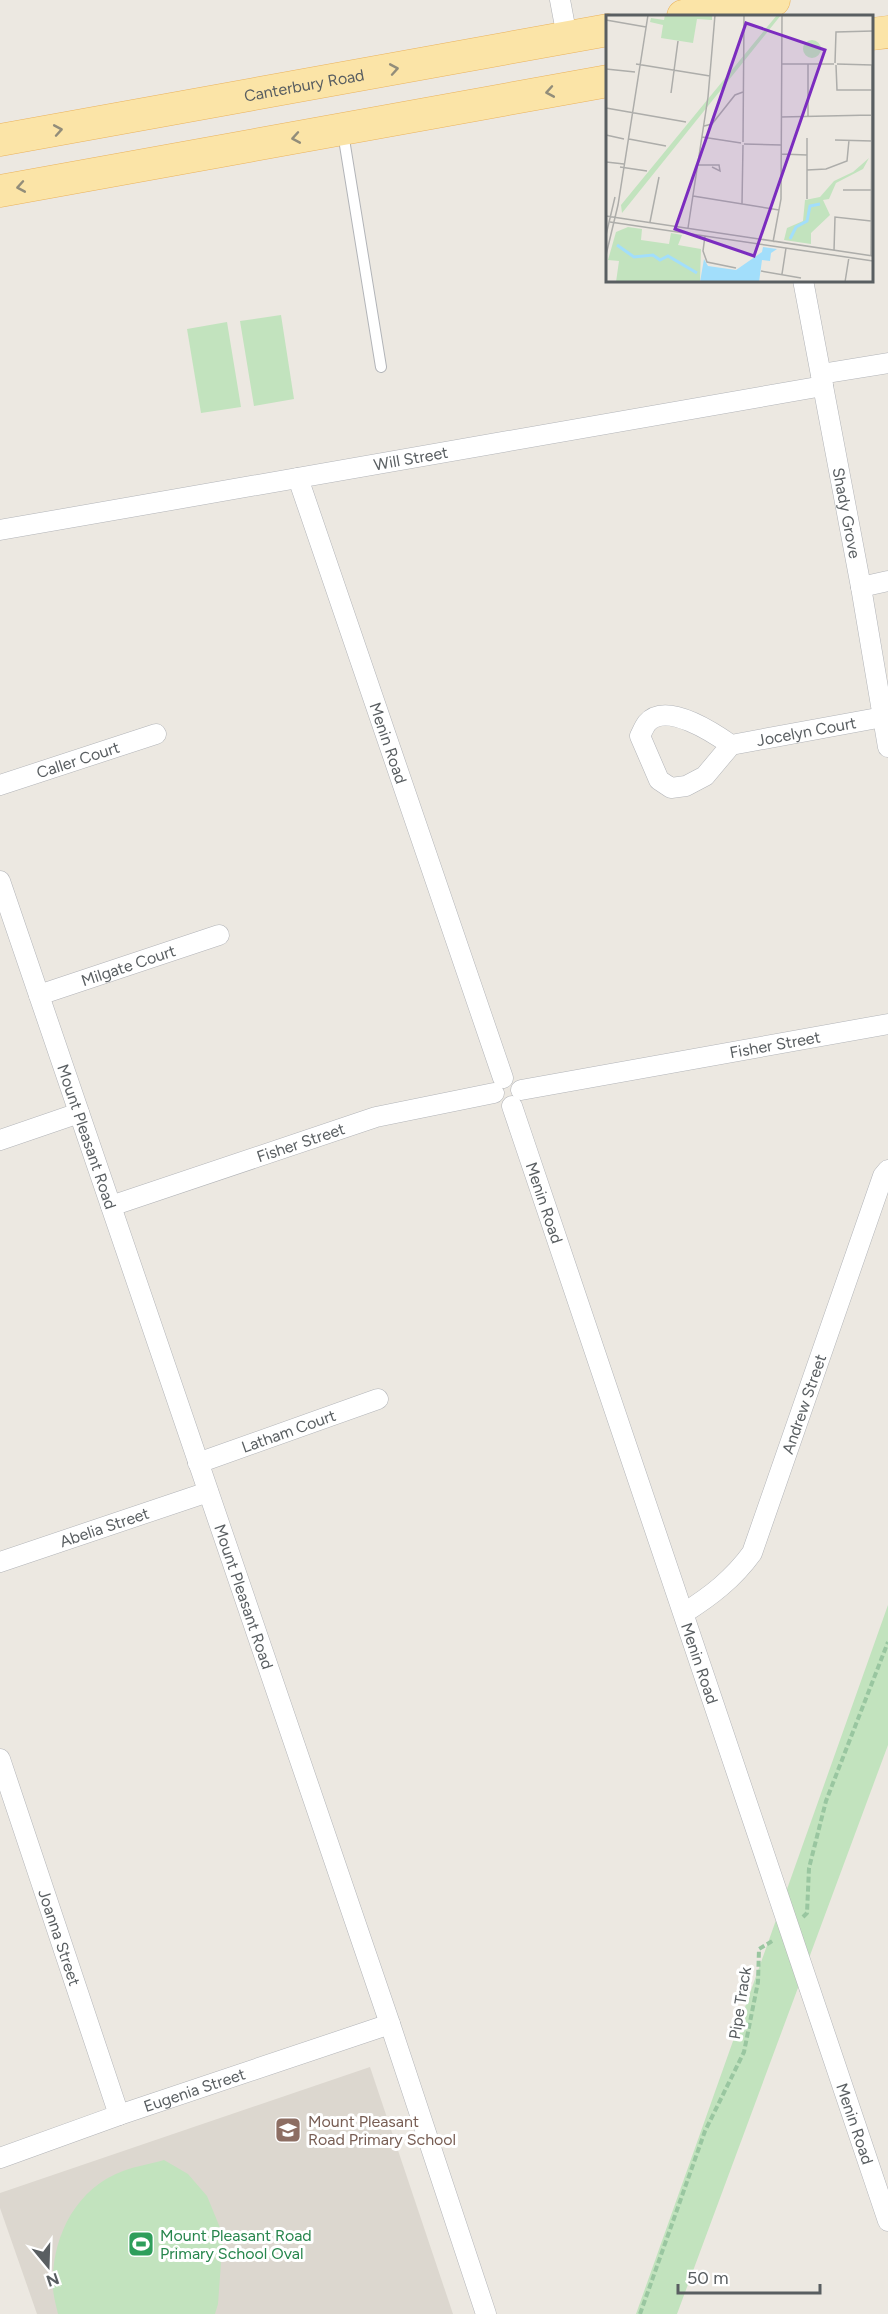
<svg xmlns="http://www.w3.org/2000/svg" width="888" height="2314" font-family="Figtree,sans-serif">
  <rect width="100%" height="100%" fill="#ece8e1"/>
  <path fill="#dcd7cf" d="M370,2067L453,2314H37L0,2208V2193Z"/>
  <path fill="#c2e3be" d="M281,315L294,399L254,406L240,321Z
    M227,322L241,407L201,413L187,329Z
    M888,1605V1745L677,2314H636Z
    M164,2160L188,2174L207,2196L223,2235L218,2304L215,2314H58C56,2305 53,2295 53,2286C51,2238 76,2188 123,2171C136,2166 150,2164 164,2160Z"/>
  <g fill="none" stroke-linecap="round" stroke-linejoin="round">
    <defs>
      <path id="lane" d="M343,133L381,367"/>
      <g id="street">
        <path d="M560,0L567,37"/>
        <path id="s1" d="M803,280L861,587L888,747"/>
        <path d="M821,374L888,363"/>
        <path id="s2" d="M298,478L503,1078"/>
        <path id="s3" d="M0,530L823,386"/>
        <path d="M861,587L888,581"/>
        <path id="s4" d="M731,745C714,733 666,701 647,723C644,727 642,732 640,736L659,780L671,788L686,786L705,776L731,745L883,717"/>
        <path id="s5" d="M0,785L156,734"/>
        <path id="s6" d="M0,881L390,2024L486,2314"/>
        <path id="s7" d="M39,995L219,935"/>
        <path id="s8" d="M521,1090L888,1024"/>
        <path id="s9" d="M512,1106L888,2221"/>
        <path d="M0,1140L79,1113"/>
        <path id="s10" d="M111,1206L376,1117L494,1093"/>
        <path id="s11" d="M198,1463L378,1399"/>
        <path id="s12" d="M0,1562L208,1492"/>
        <path id="s13" d="M684,1613C711,1596 733,1579 752,1553L883,1176L888,1170"/>
        <path id="s14" d="M0,1759L119,2115"/>
        <path id="s15" d="M0,2158L119,2115L390,2024"/>
      </g>
      <g id="primary">
        <path d="M683,16L774,0"/>
        <path d="M872,34L888,32"/>
        <path id="s16" d="M0,140L608,30"/>
        <path d="M0,191L608,81"/>
      </g>
    </defs>
    <use href="#lane" stroke="#b2b4b8" stroke-width="12"/>
    <use href="#street" stroke="#b2b4b8" stroke-width="21"/>
    <use href="#primary" stroke="#eab25c" stroke-width="33"/>
    <path stroke="#99c6a0" stroke-width="4" stroke-dasharray="6 3" stroke-linecap="butt" d="M803,1917L807,1913L809,1868L826,1801L888,1642
      M640,2314L705,2131L744,2052L758,1982L759,1949L774,1940"/>
    <use href="#lane" stroke="#fff" stroke-width="10"/>
    <use href="#street" stroke="#fff" stroke-width="20"/>
    <use href="#primary" stroke="#fbe4a7" stroke-width="32"/>
  </g>
  <defs><path id="oneway-chevron" d="M-2-3.5L2.5 0L-2 3.5" fill="none" stroke-width="1.6" stroke-linecap="round" stroke-linejoin="round" transform="scale(1.5)"/></defs>
  <g stroke="#928d7a">
    <use href="#oneway-chevron" transform="translate(394 69) rotate(-10)"/>
    <use href="#oneway-chevron" transform="translate(550 92) rotate(170)"/>
    <use href="#oneway-chevron" transform="translate(58 130) rotate(-10)"/>
    <use href="#oneway-chevron" transform="translate(296 138) rotate(170)"/>
    <use href="#oneway-chevron" transform="translate(21 187) rotate(170)"/>
  </g>
  <defs>
    <symbol id="school-square" viewBox="-11 -11 22 22"><rect x="-9" y="-9" width="18" height="18" rx="4" fill="#8d6e63" stroke="#fff"/><path d="M0-5L7-2L0 1L-7-2ZM-4 1L0 2.5L4 1V4Q0 6-4 4Z" fill="#fff"/></symbol>
    <symbol id="stadium-square" viewBox="-11 -11 22 22"><rect x="-9" y="-9" width="18" height="18" rx="4" fill="#2e9e5b" stroke="#fff"/><path d="M0-5a6.5 5 0 1 0 0 10a6.5 5 0 1 0 0-10ZM-3.5-1.8h7v3.6h-7Z" fill="#fff"/></symbol>
  </defs>
  <g fill-rule="evenodd">
    <use href="#school-square" x="273" y="2115" width="30" height="30"/>
    <use href="#stadium-square" x="126" y="2229" width="30" height="30"/>
  </g>
  <g text-anchor="middle" dominant-baseline="central" stroke-width="6" stroke-linejoin="round" paint-order="stroke">
    <g font-size="16" fill="#595e61" stroke="#fff">
      <text stroke="none"><textPath href="#s16" startOffset="309">Canterbury Road</textPath></text>
      <text stroke="none"><textPath href="#s3" startOffset="417">Will Street</textPath></text>
      <text stroke="none"><textPath href="#s1" startOffset="237">Shady Grove</textPath></text>
      <text stroke="none"><textPath href="#s4" startOffset="324">Jocelyn Court</textPath></text>
      <text stroke="none"><textPath href="#s2" startOffset="280">Menin Road</textPath></text>
      <text stroke="none"><textPath href="#s5" startOffset="82">Caller Court</textPath></text>
      <text stroke="none"><textPath href="#s7" startOffset="94">Milgate Court</textPath></text>
      <text stroke="none"><textPath href="#s8" startOffset="258">Fisher Street</textPath></text>
      <text stroke="none"><textPath href="#s6" startOffset="270">Mount Pleasant Road</textPath></text>
      <text stroke="none"><textPath href="#s10" startOffset="200">Fisher Street</textPath></text>
      <text stroke="none"><textPath href="#s9" startOffset="102">Menin Road</textPath></text>
      <text stroke="none"><textPath href="#s13" startOffset="249">Andrew Street</textPath></text>
      <text stroke="none"><textPath href="#s11" startOffset="96">Latham Court</textPath></text>
      <text stroke="none"><textPath href="#s12" startOffset="110">Abelia Street</textPath></text>
      <text stroke="none"><textPath href="#s6" startOffset="756">Mount Pleasant Road</textPath></text>
      <text stroke="none"><textPath href="#s9" startOffset="588">Menin Road</textPath></text>
      <text stroke="none"><textPath href="#s14" startOffset="188">Joanna Street</textPath></text>
      <text transform="translate(740 2003) rotate(-81)">Pipe Track</text>
      <text stroke="none"><textPath href="#s15" startOffset="206">Eugenia Street</textPath></text>
      <text stroke="none"><textPath href="#s9" startOffset="1074">Menin Road</textPath></text>
    </g>
    <g font-size="16" fill="#785e54" stroke="#fff" text-anchor="start">
      <text x="308" y="2121">Mount Pleasant<tspan x="308" dy="18">Road Primary School</tspan></text>
    </g>
    <g font-size="16" fill="#27864d" stroke="#fff" text-anchor="start">
      <text x="160" y="2235">Mount Pleasant Road<tspan x="160" dy="18">Primary School Oval</tspan></text>
    </g>
  </g>
  <g transform="translate(606 15)">
    <rect width="267" height="267" fill="#ece8e1"/>
    <path d="M59,0H98L106,1V5L91,4L87,28L55,23L57,10L44,7L45,3L58,5ZM171,0H175L16,198L15,190ZM197 34a9 9 0 1 1 18 0a9 9 0 1 1-18 0ZM263,143L257,154L230,168L223,184L217,185L224,200L205,218V229L178,225L181,213L197,206L199,185L214,182L228,166L247,157ZM22,212L36,214L35,225L63,229L65,218L76,220L72,230L95,234L94,267H10L13,246L2,245L10,217Z" fill="#c2e3be"/>
    <path d="M157,232L171,234L165,238L164,246L156,245L153,267H94L98,244L102,251L130,255L156,237Z" fill="#a2defb"/>
    <path fill="none" stroke="#a2defb" stroke-width="3" d="M184,224L190,212L201,206L204,191L214,189M11,230L28,242L47,240L54,245L62,241L91,258"/>
    <path fill="none" stroke="#adadaa" stroke-width="1.5" d="M0,5L40,12M229,48L230,17L267,16M30,49L104,61M176,49H228M231,49L266,50M230,50L231,75H266M0,54L29,57M65,78L72,26M0,93L80,107M175,102L266,100M202,102V49M98,111L106,109L129,80L137,77M0,120L18,124M96,122L135,128M23,124L60,131M229,125L266,126M137,127L138,0M138,129L175,130M175,139L201,140M0,147L18,149M92,150H113L114,156L106,152M14,152L41,156M201,155L220,154L241,146L243,125M237,175H265M87,181L173,195M201,184V123M136,189L137,130M0,201L267,241M4,207L267,246M44,207L53,162M82,213L102,82L109,0M0,220L9,182M99,221L97,236L101,247L130,253M167,227L175,184L176,0M228,236L229,202L265,206M0,240L12,190L42,0M265,240L266,50M155,256L195,263M176,259L180,233M239,267L243,242"/>
    <path fill="#7b2cbf" fill-opacity="0.15" stroke="#7b2cbf" stroke-width="3" d="M140,8L219,35L148,241L69,214Z"/>
    <rect width="267" height="267" fill="none" stroke="#595e61" stroke-width="3"/>
  </g>
  <g transform="translate(48 2266) rotate(161)" stroke="#ffffff" stroke-width="4.5" paint-order="stroke">
  <path d="M0-4.5L10 22L0 15L-10 22Z" fill="#595e61"/>
  <text y="-9" font-size="16" font-weight="bold" text-anchor="middle" fill="#595e61">N</text>
  </g>
  <path d="M678 2284v9h142v-9" fill="none" stroke="#595e61" stroke-width="3"/>
  <text x="687" y="2284" font-size="18" fill="#595e61" stroke="#ffffff" stroke-width="4.5" paint-order="stroke">50 m</text>
</svg>
